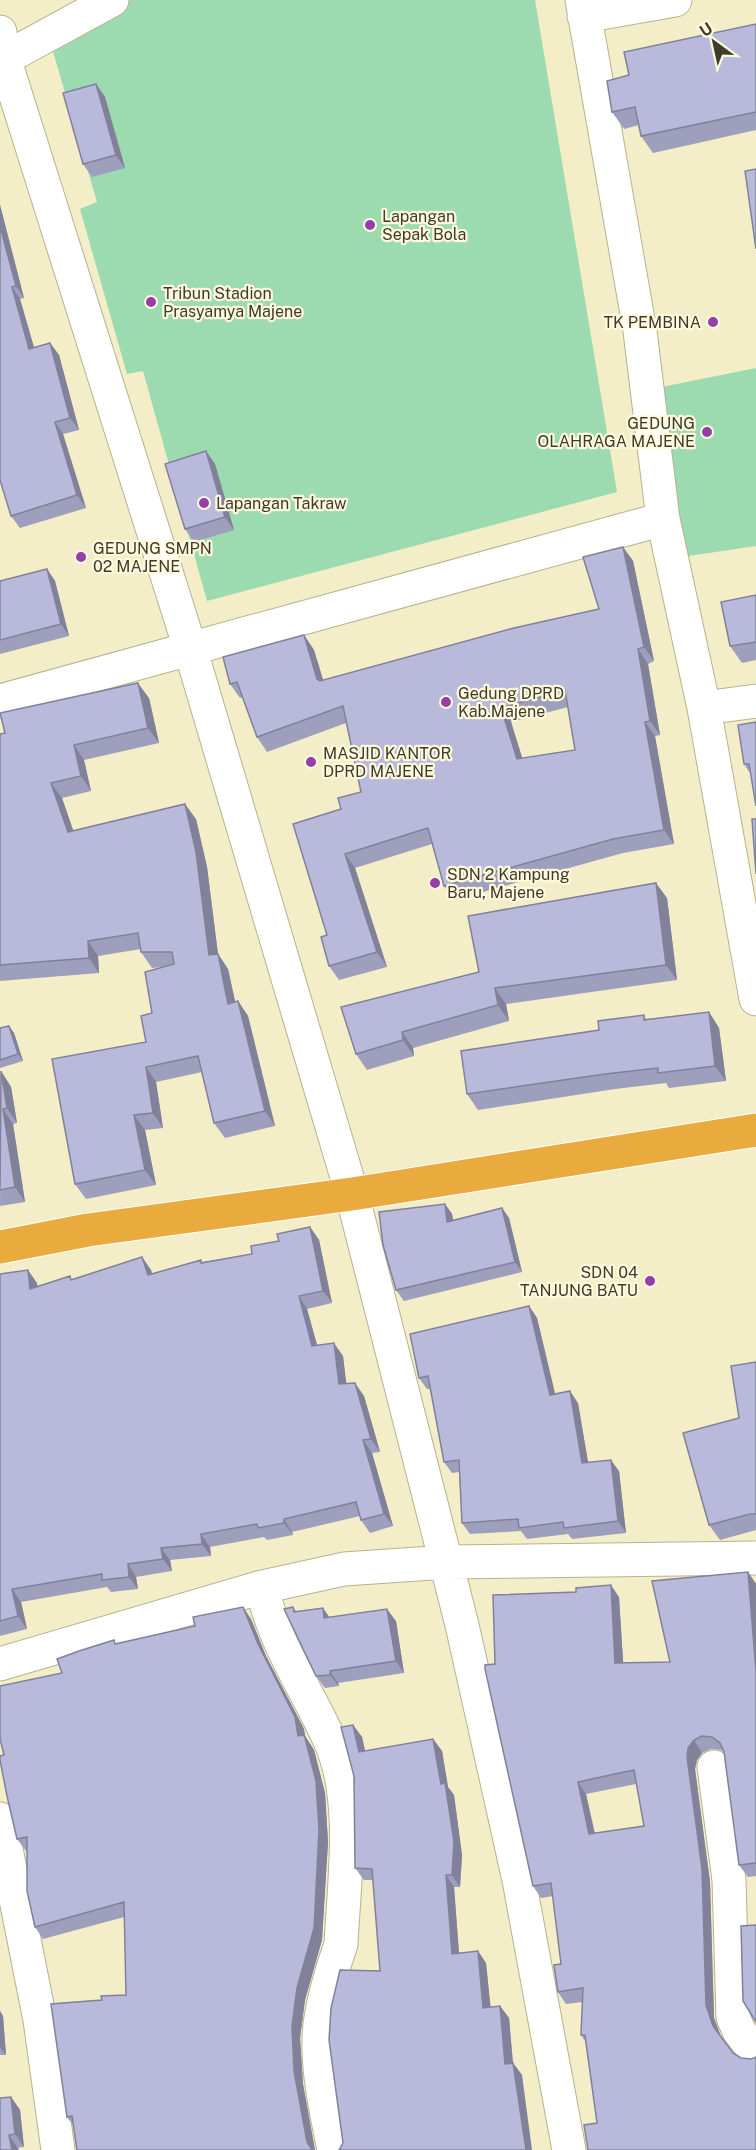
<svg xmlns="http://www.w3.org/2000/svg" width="756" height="2150" font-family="'Public Sans',sans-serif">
  <rect width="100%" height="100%" fill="#f3edc8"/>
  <path fill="#9cdaaf" d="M122,0H535L617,492L207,601L143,371L127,374L80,209L97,202L50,41Z
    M756,368V546L675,558L652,389Z"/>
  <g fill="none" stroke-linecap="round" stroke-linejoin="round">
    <defs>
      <path id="minor" d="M582,0L640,331L663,519L704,708L756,999
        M584,16L675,0
        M0,32L4,58L190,648L352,1194L462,1625L519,1880L569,2150
        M0,61L112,0
        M0,701L663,519
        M704,708L756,701
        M262,1587C274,1644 308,1691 331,1743C356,1801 344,1882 341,1944C332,1969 319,2013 319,2039C318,2076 327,2114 334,2150
        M0,1664L262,1587L344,1569L447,1562L756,1558
        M714,1767L729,1880L733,2017L739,2031L756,2053
        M0,1819L40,2020L58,2150"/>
      <path id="highway" d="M0,1247L88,1230L352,1194L756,1130"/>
    </defs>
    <use href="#minor" stroke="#b7b28f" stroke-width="35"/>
    <use href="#highway" stroke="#fff" stroke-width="35"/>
    <use href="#minor" stroke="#fff" stroke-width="33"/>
    <use href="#highway" stroke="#e9aa3e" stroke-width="33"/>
  </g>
  <path fill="#9e9fbc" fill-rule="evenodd" d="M756,24V130L653,153L641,136L639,125L624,129L612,112L629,75Z
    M96,84L105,97L125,168L92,177L83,164Z
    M0,205L24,298L20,299L34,348L50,343L59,355L79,430L63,434L86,508L20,528L11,516Z
    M206,451L215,464L234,530L194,542L185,529Z
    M623,547L633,561L654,661L648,664L660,735L655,736L674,844L623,853L454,900L444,886L432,844L355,868L387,967L339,980L329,966L327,935L341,809L361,792L346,723L267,752L257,737L243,697L240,698L230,684L304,635L314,650L323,680L599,609ZM568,707L575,750L522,758L511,722Z
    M47,569L55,581L69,636L0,654V581Z
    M756,595V660L742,663L730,646Z
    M149,698L159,743L84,760L91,791L62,798L73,831L196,819L207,867L218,954L228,969L235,1002L238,1001L248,1016L275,1126L225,1138L214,1123L202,1072L156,1082L163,1128L145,1130L156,1185L86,1199L75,1184L146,1042L162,967L152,968L141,952V949L98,956L99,973L0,981V734Z
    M756,722L750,773L744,764Z
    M667,898L677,980L506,1004L509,1021L413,1048L414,1056L367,1070L356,1054L479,972Z
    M709,1012L719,1028L726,1081L669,1088L666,1083L615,1089L478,1110L467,1094L599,1030L644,1015L646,1019Z
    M9,1026L14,1033L23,1061L0,1068V1028Z
    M1,1071L11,1087L17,1123L13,1124L25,1202L0,1206Z
    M445,1204L452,1214L453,1220L502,1208L509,1218L522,1272L404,1301L396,1290Z
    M310,1227L319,1240L332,1303L307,1309L317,1345L343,1356L346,1384L364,1396L380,1452L372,1453L393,1526L370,1533L361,1520L360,1516L292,1532L293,1535L267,1540L264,1537L210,1547L211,1556L170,1560L172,1571L136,1577L138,1589L111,1592L107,1587L21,1602L27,1629L0,1636V1274L37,1283V1286L72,1279L142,1257L151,1270L152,1274L201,1260L202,1262L252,1254Z
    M529,1306L537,1318L555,1394L578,1403L588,1462L619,1471L626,1533L572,1539L568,1534L527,1539L521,1531L470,1534L462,1523L459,1472L452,1473L444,1462L430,1389H427L419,1378Z
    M756,1362V1530L720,1540L709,1525L739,1418Z
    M748,1572L756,1584V1876L748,1877L739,1865L724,1752L721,1750L711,1749L702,1753L697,1760L695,1769L710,1882L714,2018L721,2037L597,2123L585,2041L581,2035L583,2002L566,2004L558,1992L561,1964L553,1896L541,1898L533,1886L495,1664L576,1592L619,1597L623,1663L670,1662ZM636,1784L644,1826L595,1833L586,1794Z
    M293,1607L296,1611L323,1608L329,1617L396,1621L404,1673L338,1683L339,1686L325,1688L316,1676Z
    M251,1619L266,1656L304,1729L305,1736L314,1750L325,1793L328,1842L322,1940L305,2000L300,2038L303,2084L315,2150H77L73,2125L67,2117L102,2000L126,1995L124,1917L43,1939L35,1927L27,1851H26L17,1839L4,1755L62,1673L116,1644Z
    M353,1725L362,1737L365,1751L433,1739L442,1751L448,1787L454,1795L462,1855L460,1887H454L459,1953L478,1951L486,1963L490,2007L500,2006L509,2018L513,2063L522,2075L343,2143L380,1971L373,1880H364L355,1868Z
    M0,2011L3,2016L6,2055H0Z
    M11,2097L20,2110L24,2147L0,2150V2098Z"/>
  <path fill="#818299" d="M96,84L105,97L125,168L116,155Z
    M0,205L24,298L16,286L0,226Z
    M12,287L20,299L38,361L29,349Z
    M50,343L59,355L79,430L70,418Z
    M55,422L63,434L86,508L77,495Z
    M206,451L215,464L234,530L225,517Z
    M623,547L633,561L654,661L644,647Z
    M47,569L55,581L69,636L61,624Z
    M304,635L314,650L327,693L317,679Z
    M638,649L648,664L660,735L650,721Z
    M138,683L149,698L159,743L148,728Z
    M501,708L511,722L527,773L517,759Z
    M645,722L655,736L674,844L664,830Z
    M74,745L84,760L91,791L81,776Z
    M51,783L62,798L79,847L68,832Z
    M185,804L196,819L207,867L220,970L209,955Z
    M345,854L355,868L387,967L377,952Z
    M656,883L667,898L677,980L666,965Z
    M88,941L98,956L99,973L89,958Z
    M218,954L228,969L239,1019L228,1004Z
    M495,988L506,1004L509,1021L498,1005Z
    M238,1001L248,1016L275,1126L265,1111Z
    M709,1012L719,1028L726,1081L715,1066Z
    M9,1026L14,1033L23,1061L18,1054Z
    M402,1032L413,1048L414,1056L403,1040Z
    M146,1067L156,1082L163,1128L153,1113Z
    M1,1071L11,1087L17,1123L7,1108Z
    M3,1109L13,1124L25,1202L15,1187Z
    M134,1115L145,1130L156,1185L145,1170Z
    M445,1204L452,1214L455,1232L447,1222Z
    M502,1208L509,1218L522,1272L515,1262Z
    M310,1227L319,1240L332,1303L323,1291Z
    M142,1257L151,1270L156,1288L148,1275Z
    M28,1270L37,1283L39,1301L30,1289Z
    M299,1296L307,1309L321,1359L312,1346Z
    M529,1306L537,1318L558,1406L550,1395Z
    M334,1343L343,1356L348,1397L339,1384Z
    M355,1383L364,1396L380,1452L371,1439Z
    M570,1391L578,1403L590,1474L582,1463Z
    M363,1440L372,1453L393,1526L384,1514Z
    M611,1460L619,1471L626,1533L618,1521Z
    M284,1519L292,1532L293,1535L284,1523Z
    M201,1534L210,1547L211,1556L202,1544Z
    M161,1548L170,1560L172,1571L163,1559Z
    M128,1564L136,1577L138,1589L129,1577Z
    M748,1572L756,1584V1673Z
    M611,1585L619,1597L624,1675L615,1663Z
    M12,1589L21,1602L27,1629L18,1616Z
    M243,1607L251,1619L266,1656L304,1729L305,1736L314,1750L325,1793L328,1842L322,1940L305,2000L300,2038L303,2084L315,2150H312L307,2142L294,2071L292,2026L298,1736L258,1644Z
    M323,1608L331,1620L324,1618Z
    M387,1609L396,1621L404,1673L396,1661Z
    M330,1671L338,1683L339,1686L330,1675Z
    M353,1725L362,1737L368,1764L359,1752Z
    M433,1739L442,1751L448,1787L454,1795L462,1855L460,1887L452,1875L441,1784Z
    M694,1740L702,1753L697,1760L695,1769L710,1882L714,2018L722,2039L713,2026L706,2005L687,1757L688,1748Z
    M578,1782L586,1794L597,1846L589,1834Z
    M446,1875L454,1887L460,1966L452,1954Z
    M478,1951L486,1963L492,2020L483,2008Z
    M500,2006L509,2018L514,2076L505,2064Z
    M0,2011L3,2016L6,2055L0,2047Z
    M513,2063L522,2075L532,2150H526Z
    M11,2097L20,2110L24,2147L15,2134Z
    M9,2135L18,2148L19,2150H12Z"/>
  <path fill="#b8b9db" stroke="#818299" stroke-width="1.5" fill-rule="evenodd" d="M756,24V112L641,136L635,107L612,112L607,81L629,75L624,52Z
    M96,84L116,155L83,164L63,93Z
    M756,169V249L745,171Z
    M0,226L16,286L12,287L29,349L50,343L70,418L55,422L77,495L11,516L0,480Z
    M206,451L225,517L185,529L165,464Z
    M623,547L644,647L638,649L650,721L645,722L664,830L613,839L444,886L428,828L345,854L377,952L329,966L321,937L327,935L293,824L341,809L338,798L361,792L343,706L257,737L237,682L230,684L223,657L304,635L317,679L320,681L514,628L599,609L583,557ZM565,690L575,750L517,759L501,708Z
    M47,569L61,624L0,640V581Z
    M756,595V642L730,646L721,602Z
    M138,683L148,728L74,745L81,776L51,783L68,832L185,804L196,852L209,955L218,954L228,1004L238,1001L265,1111L214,1123L198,1056L146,1067L153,1113L134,1115L145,1170L75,1184L52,1059L146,1042L141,1016L152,1013L145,972L174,964L172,952H141L138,933L88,941L89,958L0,965V734L5,733L0,713Z
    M756,722V806L749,764H744L738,725Z
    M752,819H756V874Z
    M656,883L666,965L495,988L498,1005L402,1032L403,1040L356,1054L341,1007L479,972L468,916Z
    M709,1012L715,1066L658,1073V1068L605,1074L467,1094L461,1051L599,1030L598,1021L644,1015V1020Z
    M9,1026L18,1054L0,1060V1028Z
    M1,1071L7,1108L3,1109L15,1187L0,1190Z
    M445,1204L447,1222L502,1208L515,1262L396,1290L383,1245L379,1212Z
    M310,1227L323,1291L299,1296L312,1346L334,1343L339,1384L355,1383L371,1439L363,1440L384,1514L361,1520L356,1502L284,1519V1523L258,1528L257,1524L201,1534L202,1544L161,1548L163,1559L128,1564L129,1577L102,1580V1574L12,1589L18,1616L0,1621V1274L28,1270L30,1289L70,1276L71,1280L142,1257L148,1275L201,1260V1263L252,1254L251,1246L279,1241L277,1234Z
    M529,1306L550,1395L570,1391L582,1463L611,1460L618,1521L564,1528L563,1522L519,1528L518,1519L462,1523L459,1460L444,1462L428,1376L419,1378L410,1334Z
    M756,1362V1514H750L709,1525L683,1433L739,1418L731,1366Z
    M748,1572L756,1672V1863L739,1865L724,1752L720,1743L712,1737L702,1736L694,1740L688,1748L687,1757L702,1869L706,2005L713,2026L733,2053L741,2058L751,2059L756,2057V2150H588L584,2125L597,2123L585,2035H581L583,1988L558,1992L554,1965L561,1964L551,1883L533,1886L485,1669V1665L495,1664L493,1595L576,1592V1588L611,1585L615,1663L670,1662L652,1581ZM634,1770L644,1826L589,1834L578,1782Z
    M243,1607L258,1644L295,1717L298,1736L304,1735L305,1738L316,1781L319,1830L314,1928L297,1988L292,2026L294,2071L307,2142L312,2150H77L72,2116L67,2117L51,2004L102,2000L101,1996L126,1995L124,1902L35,1927L27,1891V1837L17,1839L7,1796L0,1760V1756L4,1755L0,1739V1686L62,1673L57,1659L79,1651L114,1640L115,1644L195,1626L193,1617Z
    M293,1607L294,1612L323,1608L324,1618L387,1609L396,1661L330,1671V1675L316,1676L284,1609Z
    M353,1725L359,1752L433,1739L441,1784L445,1783L454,1842L452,1875H446L452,1954L478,1951L483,2008L500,2006L505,2064L513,2063L526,2150H339L343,2143L329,2040L331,2008L340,1970L380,1971L372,1869L355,1868L354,1776L341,1727Z
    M756,1925V2022L743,2001L741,1926Z
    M11,2097L15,2134L9,2135L12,2150H0V2098Z"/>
  <g fill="#953daa" stroke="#fffadd" stroke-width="2">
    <circle cx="370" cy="225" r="6"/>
    <circle cx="151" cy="302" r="6"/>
    <circle cx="713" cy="322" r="6"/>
    <circle cx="707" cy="432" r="6"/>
    <circle cx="204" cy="503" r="6"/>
    <circle cx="81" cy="557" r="6"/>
    <circle cx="446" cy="702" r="6"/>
    <circle cx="311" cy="762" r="6"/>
    <circle cx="435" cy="883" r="6"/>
    <circle cx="650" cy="1281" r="6"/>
  </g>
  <g text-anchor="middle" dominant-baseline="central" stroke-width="4.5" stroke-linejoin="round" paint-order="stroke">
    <g font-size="16" fill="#3e3b2d" stroke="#fffadd" text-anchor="start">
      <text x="382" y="216">Lapangan<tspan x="382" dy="18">Sepak Bola</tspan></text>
      <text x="163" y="293">Tribun Stadion<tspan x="163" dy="18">Prasyamya Majene</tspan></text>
      <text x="701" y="322" text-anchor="end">TK PEMBINA</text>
      <text x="695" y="423" text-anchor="end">GEDUNG<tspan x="695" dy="18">OLAHRAGA MAJENE</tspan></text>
      <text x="216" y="503">Lapangan Takraw</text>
      <text x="93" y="548">GEDUNG SMPN<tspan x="93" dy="18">02 MAJENE</tspan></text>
      <text x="458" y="693">Gedung DPRD<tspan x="458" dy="18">Kab.Majene</tspan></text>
      <text x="323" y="753">MASJID KANTOR<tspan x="323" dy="18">DPRD MAJENE</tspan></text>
      <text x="447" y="874">SDN 2 Kampung<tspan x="447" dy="18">Baru, Majene</tspan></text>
      <text x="638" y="1272" text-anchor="end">SDN 04<tspan x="638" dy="18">TANJUNG BATU</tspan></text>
    </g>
  </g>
  <g transform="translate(714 42) rotate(327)" stroke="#fffadd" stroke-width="4.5" paint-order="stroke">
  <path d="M0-4.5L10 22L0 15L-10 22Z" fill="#3e3b2d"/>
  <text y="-9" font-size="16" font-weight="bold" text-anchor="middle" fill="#3e3b2d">U</text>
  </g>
</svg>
